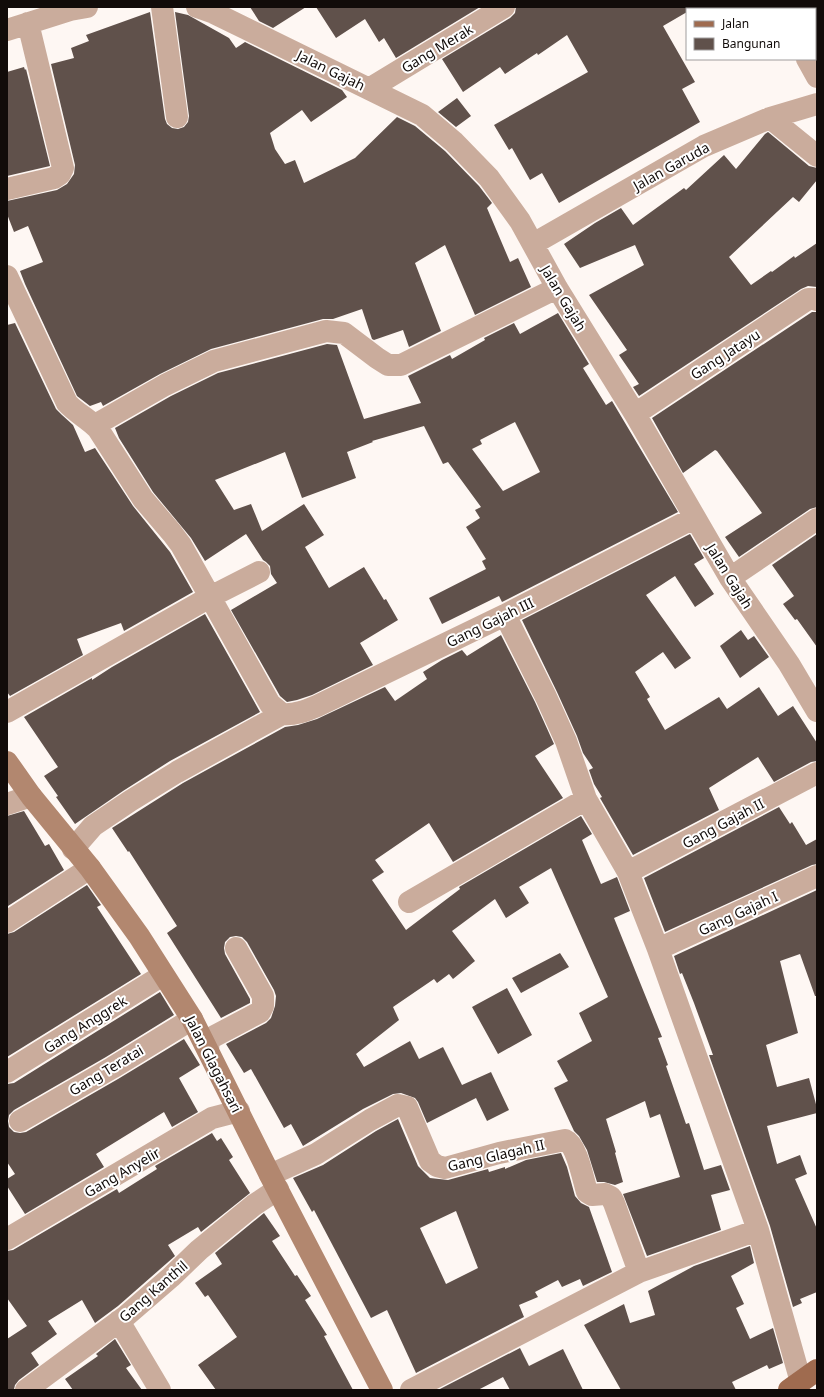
<svg xmlns="http://www.w3.org/2000/svg" width="824" height="1397" font-family="'Noto Sans',sans-serif">
  <rect width="100%" height="100%" fill="#fef7f3"/>
  <path fill="#60514b" fill-rule="evenodd" d="M250,7H306L273,28L259,21Z
    M316,7H480L396,58L384,38L379,42L365,19L336,38Z
    M516,7H696L693,9H687V12L663,26L695,82L682,89L700,122L559,203L542,173L530,180L512,148L509,150L494,125L588,72L567,35L538,55L537,53L505,74L500,67L463,92L442,59L510,18L515,13Z
    M150,12L165,119L167,124L172,128L178,129L184,127L188,122L189,116L175,12L188,15L229,38L236,48L245,42L342,90L347,97L311,122L302,110L270,133L275,149L285,164L295,160L304,183L355,158L397,117L415,126L445,151L479,186L492,203L487,208L510,262L518,258L531,287L475,315L445,245L415,263L441,331L409,347L403,330L374,340L372,339L362,309L333,319H323L211,349L160,374L103,406L101,402L90,406L77,396L25,284L20,271L43,262L28,226L14,232L7,214V201L57,190L67,184L74,174L75,165L51,64L74,58L71,48L89,41L86,35Z
    M24,67L25,70L26,69L50,166L7,176V72Z
    M457,98L471,116L456,127L438,112Z
    M768,132L809,166L817,168V180L799,202L793,197L729,257L751,285L771,271L772,272L794,256L795,258L817,243V287L808,286L801,289L639,396L633,387L639,384L619,355L627,350L589,295L644,265L635,245L580,268L564,244L595,223L621,208L633,225L684,188L686,190L724,155L736,169L765,134Z
    M812,312H817V507L810,509L739,557L725,537L762,513L717,451L715,450L683,473L652,418Z
    M558,313L589,364L583,368L606,405L612,401L678,512L502,602L499,596L442,624L429,598L486,569L482,561L486,559L466,527L480,518L475,510L481,507L448,462L443,464L424,426L372,441L373,442L347,452L356,478L302,498L285,452L215,480L234,510L251,504L262,531L304,504L324,535L305,547L329,588L364,567L384,600L386,599L398,620L360,643L373,665L312,695L297,700L287,702L280,696L231,610L277,583L271,574L270,566L266,562L263,560L246,534L205,561L191,538L153,492L119,438L115,428L171,396L218,373L327,344L337,345L364,419L421,403L408,376L450,355L452,359L485,340L484,338L514,323L520,334ZM515,422L540,472L503,491L472,449L482,444L480,440Z
    M15,323L56,409L62,415L73,425L85,452L95,448L133,506L170,552L193,592L124,631L121,623L77,639L83,655L10,696L7,692V325Z
    M690,534L704,558L694,564L714,594L695,607L675,576L646,595L691,658L675,669L663,652L635,672L650,697L647,699L665,730L719,697L727,709L759,687L778,716L793,706L817,743V761L811,762L774,782L758,757L709,788L719,810L633,855L600,798L602,797L594,784L589,770L593,768L583,753L577,736L557,692L522,620Z
    M817,534V647L797,619L795,620L783,604L794,596L772,565Z
    M205,614L260,712L170,761L123,791L75,824L56,797L58,796L44,776L58,767L24,717L92,678V680L112,667Z
    M741,630L748,640L754,636L769,657L740,678L720,646Z
    M501,635L535,702L554,744L535,756L563,798L453,862L429,823L375,860L384,872L372,880L406,930L460,889L459,887L581,816L592,834L582,840L601,884L617,877L630,911L614,918L662,1037L658,1038L668,1065L666,1066L686,1124L689,1123L704,1170L721,1165L730,1190L711,1195L721,1230L647,1256L623,1194L680,1177L660,1114L650,1118L645,1101L606,1119L616,1152L615,1153L623,1182L615,1185L604,1182H597L587,1150L579,1136L574,1131L554,1088L568,1081L557,1061L592,1041L579,1013L608,997L551,868L519,887L529,903L506,918L495,899L452,931L475,961L453,979L449,974L437,983L434,979L393,1007L399,1020L356,1054L364,1067L410,1041L419,1059L443,1047L462,1085L491,1072L509,1110L487,1121L476,1098L427,1123L418,1102L415,1098L401,1093L393,1094L363,1109L303,1146L291,1124L284,1128L251,1069L244,1073L226,1044L266,1023L271,1018L275,1006L276,996L274,990L247,942L242,937L236,936L230,937L225,942L224,948L225,954L250,999V1003L221,1018L167,933L177,926L129,851L128,852L112,828L183,783L285,727L298,725L317,719L385,687L395,701L427,679L423,672L442,660L462,650L467,656Z
    M779,807L790,824L792,822L806,845L817,839V864L812,865L665,932L644,878Z
    M24,811L45,846L49,844L64,870L8,906L7,905V816Z
    M87,885L101,905L97,907L141,974L7,1057V934L14,932Z
    M817,890V996H815L800,954L780,961L798,1033L766,1045L777,1087L809,1078L817,1108V1113L767,1126L777,1164L800,1155L807,1174L795,1179L817,1229V1292L800,1299L802,1303L793,1307L770,1226L709,1055H713L694,1003L682,973L680,974L674,956Z
    M560,953L569,967L521,993L512,978Z
    M507,988L532,1035L498,1054L472,1007Z
    M160,992L174,1015L106,1057L14,1110L9,1115L8,1121L9,1127L14,1132L20,1133L26,1132L118,1079L184,1039L200,1065L179,1078L198,1112L172,1127L164,1112L96,1154L104,1167L25,1214L7,1186V1179L15,1174L7,1162V1084L14,1083Z
    M398,1119L418,1166L430,1178L448,1180L488,1169L489,1172L505,1167V1169L526,1160L561,1153L567,1167L575,1196L581,1203L589,1207L612,1272L583,1286L580,1279L562,1287L558,1280L535,1292L538,1297L519,1305L524,1317L416,1373L387,1310L371,1318L314,1210L312,1212L293,1178L323,1165L376,1131ZM456,1211L478,1268L446,1284L420,1228Z
    M212,1133L217,1141L221,1138L233,1157L229,1160L250,1193L201,1232L198,1227L168,1245L175,1256L118,1306L95,1323L82,1300L48,1321L57,1334L31,1353L39,1365L19,1380L15,1385L14,1389L7,1390V1339L27,1326L7,1298V1251L13,1250L117,1189L119,1193L157,1169L155,1166Z
    M264,1213L280,1236L272,1241L295,1276L297,1275L311,1296L305,1300L327,1335L324,1336L353,1390H216L198,1365L237,1337L208,1295L205,1297L195,1283L222,1264L215,1253Z
    M750,1246L754,1263L731,1276L744,1304L736,1308L750,1339L773,1328L783,1363L769,1369L767,1365L732,1382L736,1390H621L584,1325L624,1304L630,1323L655,1315L648,1291L694,1266Z
    M115,1339L131,1365L126,1368L142,1390H73L65,1379L98,1356L96,1354Z
    M520,1348L529,1366L563,1349L583,1390H510L503,1377L478,1390H438Z"/>
  <g fill="none" stroke-linecap="round" stroke-linejoin="round">
    <path stroke="#caac9c" stroke-width="22" d="M162,7L177,117
      M197,7L214,13L422,115L454,142L489,178L520,221L557,288L635,414L730,578L789,664L817,711
      M780,7L781,9
      M7,30L70,10L87,7
      M807,59L817,77
      M369,89L504,7
      M770,118L817,156
      M7,189L54,178L60,174L63,168L28,23
      M533,244L704,146L770,118L817,104
      M7,276L67,403C76,413 89,419 98,429L143,499L172,533L181,545L270,704L282,714
      M635,414L808,299H814L817,300
      M95,425L165,385L214,361L326,331L344,333L377,358L388,365H401L557,288
      M730,578L817,519
      M505,615L546,697L566,741L586,799L628,872L658,949L758,1230L801,1382
      M7,712L210,597L259,572
      M282,714C295,715 305,711 317,706L505,615L694,518
      M7,804L31,796
      M73,849L93,826L130,801L177,772L282,714
      M628,872L817,773
      M409,902L586,799
      M7,922L90,868
      M658,949L817,876
      M208,1050L209,1039L260,1012L263,1006V996L236,948
      M7,1072L163,975
      M20,1121L112,1068L192,1019
      M270,1175L316,1154L370,1120L398,1105L407,1107L430,1161L437,1166L445,1168L499,1153L565,1140C577,1145 583,1179 587,1192L592,1195L605,1194L611,1197L614,1203L639,1272
      M7,1239L212,1118L239,1111
      M119,1321L160,1390
      M26,1390L126,1316L171,1277L199,1250L254,1205L278,1189
      M411,1390L639,1272L758,1230"/>
    <path stroke="#b2876f" stroke-width="22" d="M7,762L31,796L90,868L139,936L192,1019L270,1175L382,1390"/>
    <path stroke="#9f6b4f" stroke-width="22" d="M789,1390L817,1370"/>
  </g>
  <g text-anchor="middle" dominant-baseline="central" stroke-width="4" stroke-linejoin="round" paint-order="stroke">
    <g font-size="14" fill="#110b09" stroke="#fff">
      <text transform="translate(437 48) rotate(-31)">Gang Merak</text>
      <text transform="translate(331 70) rotate(26)">Jalan Gajah</text>
      <text transform="translate(671 166) rotate(-29)">Jalan Garuda</text>
      <text transform="translate(564 298) rotate(59)">Jalan Gajah</text>
      <text transform="translate(725 354) rotate(-33)">Gang Jatayu</text>
      <text transform="translate(730 576) rotate(58)">Jalan Gajah</text>
      <text transform="translate(490 622) rotate(-26)">Gang Gajah III</text>
      <text transform="translate(723 823) rotate(-28)">Gang Gajah II</text>
      <text transform="translate(738 913) rotate(-25)">Gang Gajah I</text>
      <text transform="translate(85 1024) rotate(-32)">Gang Anggrek</text>
      <text transform="translate(214 1064) rotate(63)">Jalan Glagahsari</text>
      <text transform="translate(106 1070) rotate(-31)">Gang Teratai</text>
      <text transform="translate(496 1155) rotate(-13)">Gang Glagah II</text>
      <text transform="translate(122 1172) rotate(-30)">Gang Anyelir</text>
      <text transform="translate(153 1291) rotate(-41)">Gang Kanthil</text>
    </g>
  </g>
  <rect width="824" height="1397" fill="none" stroke="#110b09" stroke-width="16"/>
  <rect x="686" y="8" width="130" height="52" fill="#ffffff" stroke="#a09d9d"/>
  <rect x="694" y="21" width="20" height="6" fill="#9f6b4f" stroke="#a09d9d"/>
  <text x="722" y="28" font-size="12" fill="#110b09">Jalan</text>
  <rect x="694" y="38" width="20" height="12" fill="#60514b" stroke="#a09d9d"/>
  <text x="722" y="48" font-size="12" fill="#110b09">Bangunan</text>
</svg>
